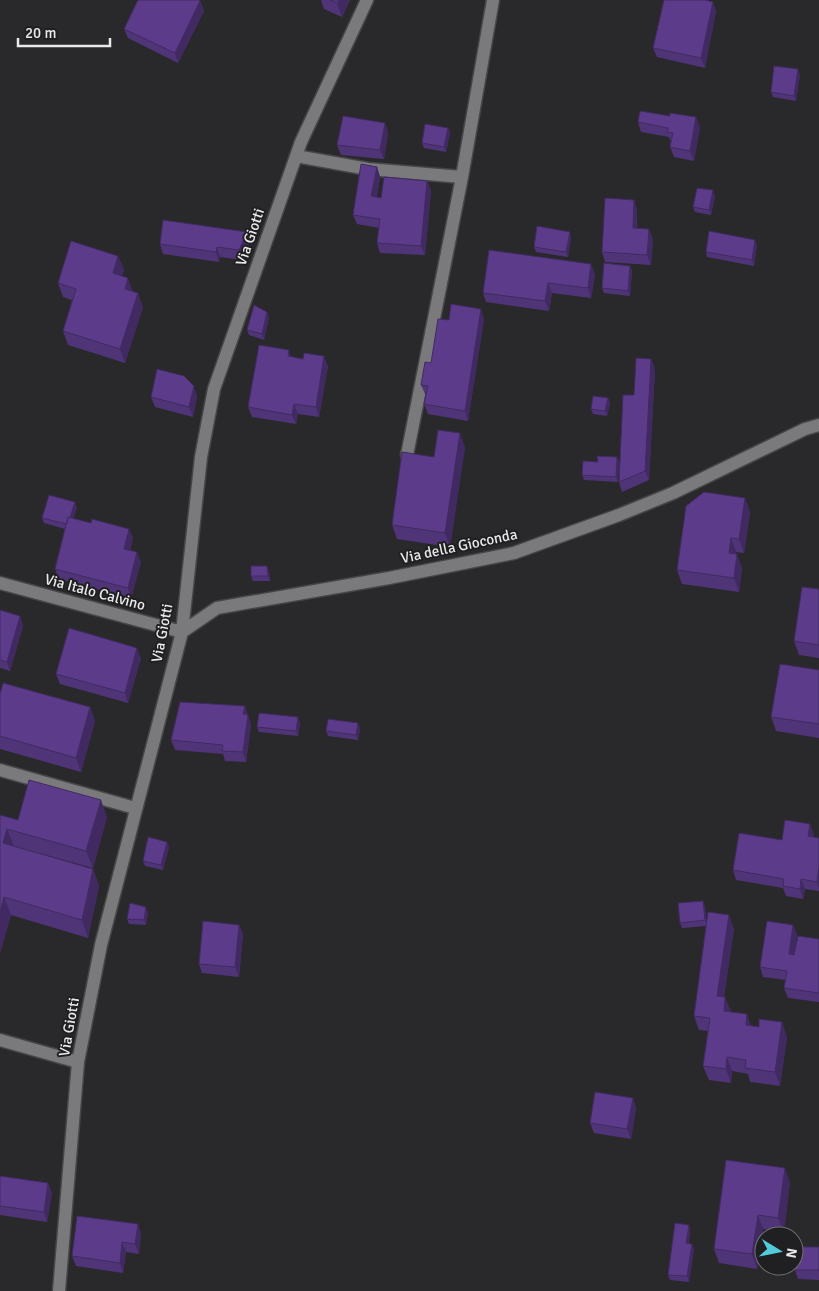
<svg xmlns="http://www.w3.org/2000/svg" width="819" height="1291" font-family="Signika,sans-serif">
  <rect width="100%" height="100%" fill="#29292b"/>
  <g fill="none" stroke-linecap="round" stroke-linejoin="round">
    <defs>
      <path id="minor" d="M296,156L368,169L462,177
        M407,455L462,177L493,0
        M0,583L182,632L217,608L389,578L514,553L619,515L673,493L805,429L819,425
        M0,770L135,808
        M0,1040L78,1062
        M59,1291L78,1062L101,945L182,632L201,457L214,389L301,142L367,0"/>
    </defs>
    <use href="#minor" stroke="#464647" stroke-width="15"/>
    <use href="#minor" stroke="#7a7a7d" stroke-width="12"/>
  </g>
  <path fill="#4f3477" d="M321,0H350L342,17L324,9Z
    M200,1L204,11L178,63L128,38L124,29Z
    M713,2L716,11L705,68L657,57L653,48Z
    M800,74L796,101L773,97L771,92Z
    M638,122L700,127L694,161L674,157L670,147L671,142L669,137L641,132Z
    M385,123L388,133L384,159L341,155L337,145Z
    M448,128L450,133L446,152L424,148L422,143Z
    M377,167L380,177L377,197L381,198L427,181L431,191L425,255L380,253L377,243L379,228L357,224L353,215Z
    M715,196L711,215L695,212L693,207Z
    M634,200L637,210V228L653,239L651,265L605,262L602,252Z
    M247,232L250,242L242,260L220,257L219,262L163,254L160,244Z
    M571,237L568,257L536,252L534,247Z
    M757,245L754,266L707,257L706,252Z
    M118,256L124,270L122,276L143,307L125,363L68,345L63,331L72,300L63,297L58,283Z
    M630,266L632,271L630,296L604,293L602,288Z
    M595,274L591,298L552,293L549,311L486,302L483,293Z
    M267,312L269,317L264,340L249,335L247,330Z
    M484,319L468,421L428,414L424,404L426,395L425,394L421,385L431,363Z
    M291,357L328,366L319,417L298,414L296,424L252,417L248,407Z
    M651,359L655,369L649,480L622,492L619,482L634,395Z
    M197,396L193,417L155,407L151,397Z
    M608,398L610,403L607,416L593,414L591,409Z
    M465,447L450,547L397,539L392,525L434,457Z
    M617,457L619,462L618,482L584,480L582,475L598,462Z
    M745,498L750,512L744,553L736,552V554L742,568L739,592L682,584L677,570Z
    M77,507L73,519L91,523L129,529L133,538L130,550L141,562L131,598L59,579L55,569L65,529L44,523L42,518Z
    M269,571L270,581H253L251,576Z
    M819,589V658L799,655L794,641Z
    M0,610L20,616L23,626L10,671L0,668Z
    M141,658L128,703L60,684L56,674Z
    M819,670V738L776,731L771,717Z
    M0,694L90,707L95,721L81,772L0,749Z
    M245,706L251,725L246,762L225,761L223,754L175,750L171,740Z
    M300,722L298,736L259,732L257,727Z
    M360,728L358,740L328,736L326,731Z
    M0,815L18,820L107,817L93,868L17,847L93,869L99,886L88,938L11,915L0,953Z
    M814,834L813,837L819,838V891L805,889L803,899L786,896L783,888L736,880L733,870L782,840Z
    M167,842L169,847L163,870L145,866L143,861Z
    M705,906L706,922L734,929L724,997L730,1012L751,1026L787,1037L780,1086L750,1082L748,1074L732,1071L731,1083L709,1080L703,1066L709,1031L699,1030L694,1016L706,926L682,928L680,923Z
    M148,912L146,925L129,924L127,919Z
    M239,925L243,934L239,977L202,973L199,964Z
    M793,925L797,935L794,955L819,939V1002L788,998L784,988L786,980L763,977L760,967Z
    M633,1098L636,1108L631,1139L594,1133L590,1123Z
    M0,1176L48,1183L52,1193L47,1222L0,1215Z
    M790,1182L784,1232L763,1229L757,1269L719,1263L714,1249Z
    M138,1224L141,1234L139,1254L126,1252L123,1273L76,1266L72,1256Z
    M689,1225L690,1230L689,1243L694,1249L689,1282L670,1280L668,1275Z
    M819,1247V1280L798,1279L795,1270Z"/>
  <path fill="#402a61" d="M339,0H350L342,17L337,3Z
    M200,1L204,11L178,63L175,53Z
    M713,2L716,11L705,68L701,58Z
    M798,69L800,74L796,101L794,96Z
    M696,117L700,127L694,161L690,151Z
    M385,123L388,133L384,159L380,150Z
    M448,128L450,133L446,152L444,147Z
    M377,167L380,177L375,206L371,196Z
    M427,181L431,191L425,255L421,246Z
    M713,190L715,196L711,215L709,210Z
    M634,200L637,210L636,238L633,228Z
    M649,229L653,239L651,265L647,255Z
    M247,232L250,242L242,260L239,250Z
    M570,232L571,237L568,257L566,252Z
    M755,240L757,245L754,266L752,260Z
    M217,247L220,257L219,262L216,252Z
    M118,256L124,270L118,288L113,273Z
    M591,264L595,274L591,298L588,288Z
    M630,266L632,271L630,296L628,291Z
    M128,278L133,292L125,289Z
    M548,283L552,293L549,311L545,301Z
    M138,293L143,307L125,363L120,349Z
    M481,309L484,319L468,421L465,411Z
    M267,312L269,317L264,340L262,334Z
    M289,350L292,360L288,356Z
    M324,356L328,366L319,417L316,407Z
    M651,359L655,369L649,480L645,471Z
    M194,386L197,396L193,417L189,407Z
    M608,398L610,403L607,416L605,411Z
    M294,404L298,414L296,424L292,415Z
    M460,433L465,447L450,547L445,533Z
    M617,457L619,462L618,482L616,477Z
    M745,498L750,512L744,553L739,539Z
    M75,502L77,507L70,530L68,525Z
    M129,529L133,538L128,559L124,549Z
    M731,538L736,552L734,567L729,553Z
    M137,552L141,562L131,598L128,588Z
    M737,554L742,568L739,592L734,578Z
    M267,566L269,571L270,581L268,576Z
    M20,616L23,626L10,671L7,662Z
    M137,648L141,658L128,703L125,693Z
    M245,706L251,725L246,762L243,752V714Z
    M90,707L95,721L81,772L76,758Z
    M298,717L300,722L298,736L296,731Z
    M358,723L360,728L358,740L356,735Z
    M101,800L107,817L93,868L86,851Z
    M810,824L814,834L812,846L808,836Z
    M7,829L14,846L3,843Z
    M167,842L169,847L163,870L161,865Z
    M819,867V888L817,882Z
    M93,869L99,886L88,938L82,920Z
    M801,879L805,889L803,899L800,889Z
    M4,897L11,915L0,953V913Z
    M703,901L705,906L707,925L705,920Z
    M146,907L148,912L146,925L144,920Z
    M729,915L734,929L722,1010L717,996Z
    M239,925L243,934L239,977L235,967Z
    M793,925L797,935L792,964L789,954Z
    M725,997L731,1011L729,1025L724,1011Z
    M747,1014L752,1028L746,1025Z
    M782,1022L787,1037L780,1086L775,1072Z
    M727,1057L732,1071L731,1083L726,1069Z
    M633,1098L636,1108L631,1139L627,1129Z
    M785,1168L790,1182L784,1232L778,1218Z
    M48,1183L52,1193L47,1222L44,1212Z
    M758,1215L763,1229L757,1269L752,1254Z
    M138,1224L141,1234L139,1254L135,1244Z
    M689,1225L690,1230L688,1248L686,1243Z
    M122,1242L126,1252L123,1273L120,1263Z
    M692,1244L694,1249L689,1282L687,1276Z"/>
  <path fill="#5c3c8a" stroke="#402a61" d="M138,0H199L200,1L175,53L124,29Z
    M330,0H339L337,3Z
    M664,0H705L713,2L701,58L653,48Z
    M774,66L798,69L794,96L771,92Z
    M640,111L670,116V113L696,117L690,151L670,147L673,133L667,132L668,128L638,122Z
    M343,116L385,123L380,150L337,145Z
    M425,124L448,128L444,147L422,143Z
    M361,164L377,167L371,196L381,198L384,177L427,181L421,246L377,243L380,219L353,215Z
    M697,188L713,190L709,210L693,207Z
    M605,198L634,200L633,228L649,229L647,255L602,252Z
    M163,220L247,232L239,250L217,247L216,252L160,244Z
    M537,226L570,232L566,252L534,247Z
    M709,231L755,240L752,260L706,252Z
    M71,241L118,256L113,273L128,278L125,289L138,293L120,349L63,331L76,289L58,283Z
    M489,250L591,264L588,288L548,283L545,301L483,293Z
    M604,263L630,266L628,291L602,288Z
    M451,304L481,309L465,411L424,404L428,386L421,385L425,362L431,363L438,319L449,320Z
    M254,305L267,312L262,334L247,330Z
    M259,345L289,350L288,356L303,359L304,353L324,356L316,407L294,404L292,415L248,407Z
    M636,358L651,359L645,471L619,482L623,395H634Z
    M157,369L184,376L194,386L189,407L151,397Z
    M593,396L608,398L605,411L591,409Z
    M438,430L460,433L445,533L392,525L402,452L434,457Z
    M597,456L617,457L616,477L582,475L583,461L598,462Z
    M704,492L745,498L739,539L731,538L729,553L737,554L734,578L677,570L686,506Z
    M49,495L75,502L70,518L68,517L67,524L42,518Z
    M68,517L91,523L92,519L129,529L124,549L137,552L128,588L55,569Z
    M251,566H267L268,576H251Z
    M802,587L819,589V645L794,641Z
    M0,610L20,616L7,662L0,660Z
    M69,628L137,648L125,693L56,674Z
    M780,664L819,670V724L771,717Z
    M3,683L90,707L76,758L0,736V694Z
    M180,702L245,706L243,714L248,715L243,752L222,751L223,745L171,740Z
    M259,713L298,717L296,731L257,727Z
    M328,719L358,723L356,735L326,731Z
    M29,780L101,800L86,851L7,829L3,843L93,869L82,920L4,897L0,913V815L18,820Z
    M785,820L810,824L808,836L819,838V867L817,882L801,879L800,889L783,886L784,879L733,870L739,833L782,840Z
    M148,837L167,842L161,865L143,861Z
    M703,901L705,920L680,923L678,903Z
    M130,903L146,907L144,920L127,919Z
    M708,912L729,915L717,996L725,997L724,1011L747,1014L746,1025L759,1027V1019L782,1022L775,1072L745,1068L746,1060L727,1057L726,1069L703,1066L710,1018L694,1016Z
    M203,921L239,925L235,967L199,964Z
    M767,921L793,925L789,954L794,955L798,936L819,939V993L784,988L787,971L760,967Z
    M595,1092L633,1098L627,1129L590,1123Z
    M726,1160L785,1168L778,1218L758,1215L752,1254L714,1249Z
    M0,1176L48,1183L44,1212L0,1206Z
    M77,1216L138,1224L135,1244L122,1242L120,1263L72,1256Z
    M675,1223L689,1225L686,1243L692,1244L687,1276L668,1275Z
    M797,1247H819V1270H795Z"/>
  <g text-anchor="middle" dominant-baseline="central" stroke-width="4" stroke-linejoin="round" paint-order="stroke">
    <g font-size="15" fill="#e9e9ea" stroke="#202022">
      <text transform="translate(250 237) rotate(-71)">Via Giotti</text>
      <text transform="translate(459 546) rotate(-12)">Via della Gioconda</text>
      <text transform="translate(95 592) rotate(15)">Via Italo Calvino</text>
      <text transform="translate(162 633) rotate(-79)">Via Giotti</text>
      <text transform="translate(69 1027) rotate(-80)">Via Giotti</text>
    </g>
  </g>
  <g transform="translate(779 1251) rotate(100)"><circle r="24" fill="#202022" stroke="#707072"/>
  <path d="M0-4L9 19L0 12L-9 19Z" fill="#53cbda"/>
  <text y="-8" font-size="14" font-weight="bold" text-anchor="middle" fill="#e9e9ea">N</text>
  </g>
  <path d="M18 38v8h92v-8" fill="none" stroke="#e9e9ea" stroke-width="2.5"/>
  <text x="25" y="38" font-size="15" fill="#e9e9ea" stroke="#202022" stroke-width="4" paint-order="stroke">20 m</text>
</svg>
